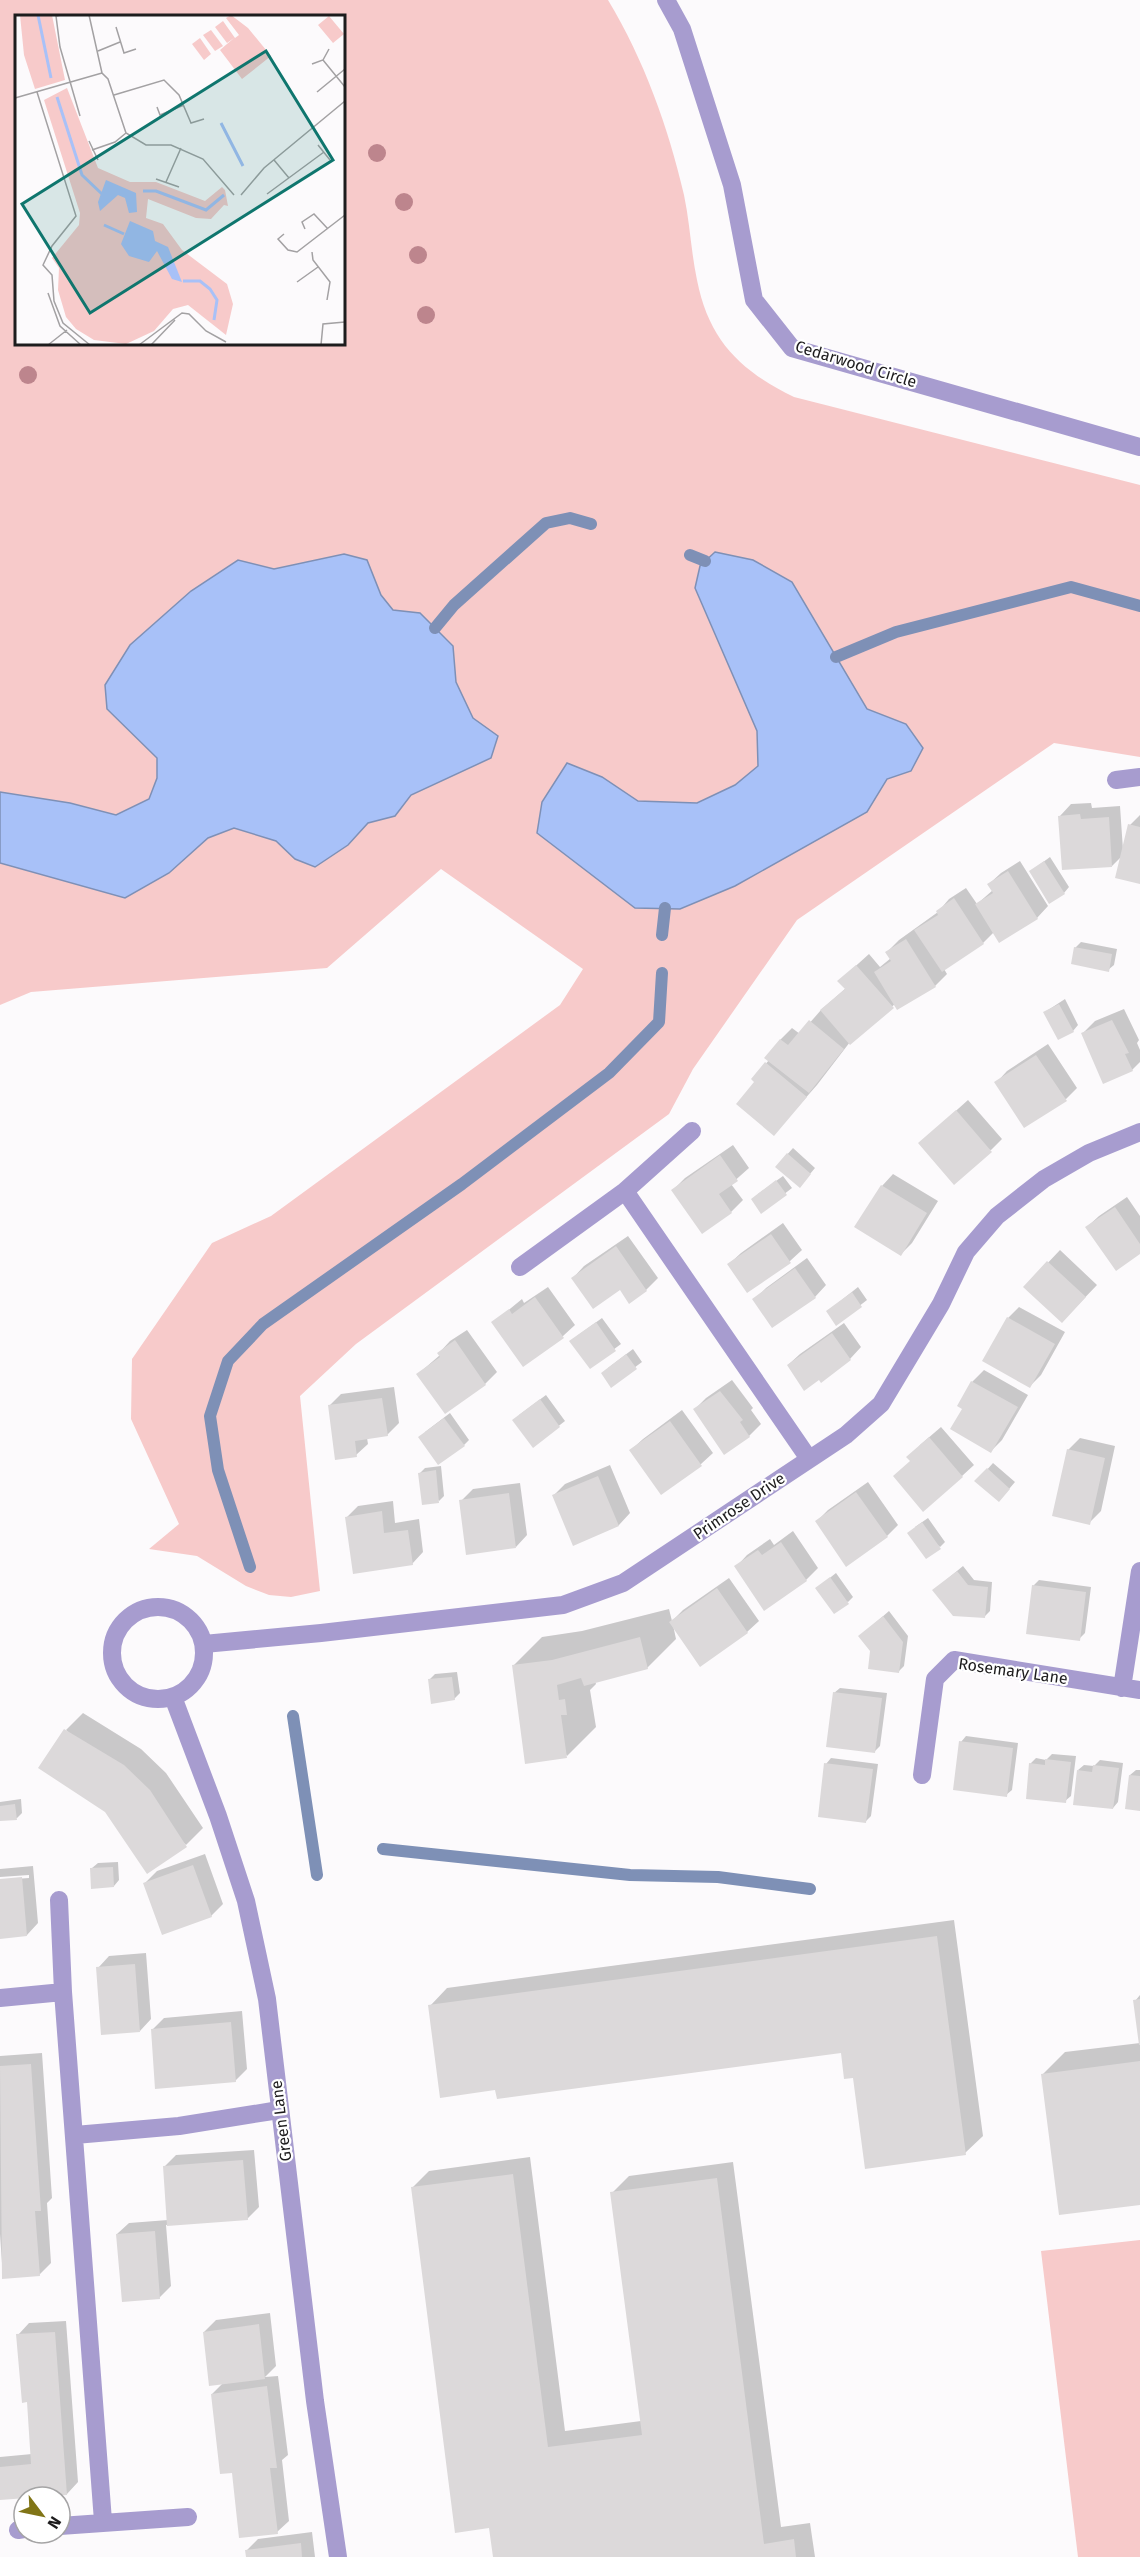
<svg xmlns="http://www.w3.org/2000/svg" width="1140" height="2557" font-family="'Fira Sans',sans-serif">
  <rect width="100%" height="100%" fill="#fcfafc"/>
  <path fill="#f7caca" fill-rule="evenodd" d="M0,0H608C644,60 668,126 684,195C690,223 691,252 697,280C709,341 741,371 794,397L1140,485V757L1054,743L797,920L693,1069L669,1114L356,1344L300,1396L320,1591L291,1597L269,1595L246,1586L197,1556L149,1549L179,1524L131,1419L132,1359L212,1243L271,1216L560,1005L583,969L441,869L327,968L31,992L0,1005ZM16,16H344V344H16Z
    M1140,2240V2557H1078L1041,2251Z"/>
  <path fill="#a8c1f8" stroke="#7e90b6" stroke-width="1.5" d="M715,552L753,560L792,582L867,709L906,724L923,748L911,771L887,779L867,812L735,886L680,909L635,908L537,833L542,802L567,763L602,777L638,801L697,803L735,785L758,766L757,731L695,588L700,566Z
    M344,554L367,560L381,595L393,610L420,613L453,646L456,682L473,718L498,736L491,758L411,795L395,816L368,823L348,845L315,867L295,859L276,841L234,828L208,838L169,873L125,898L0,863V792L70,803L116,815L149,799L157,778V758L107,709L105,685L130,645L191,591L238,560L274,569Z"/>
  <path fill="#0003" d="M1091,803L1092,808L1120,806L1123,850L1130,825L1140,815V882L1123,855L1112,866L1060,816L1071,804Z
    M1050,857L1069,887L1064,893L1031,871Z
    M1020,861L1048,906L1037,918L994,932L983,943L944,969L947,974L935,986L895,1004L850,1042L817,1085L774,1134L756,1082L753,1079L769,1060L766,1058L781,1039L792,1028L800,1034L821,1010L846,988L839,981L869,954L880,967L891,958L887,952L899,940L938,912L949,899L966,888L977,904L993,890L989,884L1001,873Z
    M1081,942L1117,949L1114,965L1108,970L1075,948Z
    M1065,999L1078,1025L1073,1031L1045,1012Z
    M1124,1009L1139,1040L1137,1043L1140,1050V1062L1132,1070L1083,1033L1095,1021Z
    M1048,1044L1077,1088L1066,1099L996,1083L1007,1071Z
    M968,1100L1002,1139L991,1150L920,1143Z
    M733,1145L749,1168L731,1184L743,1200L731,1212L702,1232L673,1190L685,1178Z
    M793,1148L815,1168L805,1180L777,1166Z
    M893,1174L938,1201L912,1243L900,1255L882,1186Z
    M783,1176L792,1188L761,1212L758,1194Z
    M1127,1197L1140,1216V1252L1087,1227L1099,1216Z
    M783,1223L802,1250L790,1261L748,1291L729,1264L741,1253Z
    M628,1236L658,1278L646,1290L620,1288L573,1278L584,1266Z
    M1060,1250L1097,1285L1074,1309L1025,1287Z
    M807,1258L826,1285L815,1297L754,1300L766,1288Z
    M548,1287L575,1325L563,1336L523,1365L493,1323L522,1299L524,1303Z
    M858,1287L867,1300L836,1324L828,1311Z
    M1019,1307L1065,1332L1041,1375L1030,1386L1008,1318Z
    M602,1318L621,1344L590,1367L577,1336Z
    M844,1323L861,1347L850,1359L788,1365L800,1354Z
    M467,1330L497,1372L485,1384L445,1412L418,1374L440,1355L439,1353L450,1341Z
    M633,1349L642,1362L611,1385L608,1368Z
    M984,1370L1028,1395L1002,1440L991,1451L964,1408L959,1405L972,1382Z
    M732,1380L753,1408L751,1410L761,1424L749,1436L725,1453L695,1409L706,1398Z
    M394,1387L399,1423L387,1435L367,1438L368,1444L356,1455L329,1406L341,1394Z
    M546,1395L565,1421L533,1446L519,1415Z
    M682,1410L713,1453L701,1464L661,1493L631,1450L643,1439Z
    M450,1413L469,1440L464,1445L425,1432Z
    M941,1427L974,1465L962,1476L912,1460L920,1445Z
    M1080,1438L1115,1446L1101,1511L1089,1523L1068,1450Z
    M993,1463L1015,1482L1004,1495L977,1481Z
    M610,1465L630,1513L619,1525L574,1544L554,1495L565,1484Z
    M441,1466L444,1496L439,1501L420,1473L425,1468Z
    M868,1482L898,1525L887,1536L817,1521L828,1510Z
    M520,1483L527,1535L516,1547L461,1501L473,1489Z
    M393,1501L395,1523L419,1519L423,1552L412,1564L347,1517L358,1506Z
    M928,1518L945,1542L940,1547L915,1527Z
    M793,1531L818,1568L806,1580L736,1567L747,1555L770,1539L774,1545Z
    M963,1566L974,1580L992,1582L990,1611L984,1617L940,1585Z
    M836,1573L853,1597L848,1602L817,1588Z
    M729,1578L759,1621L747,1632L673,1625L676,1639L647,1668L595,1681L596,1684L590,1690L596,1727L567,1756L513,1666L542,1637L582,1631L669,1609L672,1621L683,1610Z
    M1039,1580L1091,1587L1085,1633L1079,1639L1033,1586Z
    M889,1611L908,1636L904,1666L899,1671L872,1650L866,1631Z
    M457,1672L460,1693L454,1699L429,1680L435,1674Z
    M840,1688L887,1693L880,1746L875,1751L834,1693Z
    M83,1713L141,1749L166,1773L203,1828L186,1845L66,1730Z
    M966,1736L1018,1743L1012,1790L1006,1795L961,1742Z
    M1052,1754L1076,1756L1071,1796L1065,1801L1030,1764L1036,1758L1046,1760Z
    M831,1758L878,1764L871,1816L866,1821L826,1764Z
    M1100,1760L1123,1763L1118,1802L1113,1808L1078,1770L1084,1765L1094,1766Z
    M1136,1770H1140V1810L1130,1775Z
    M21,1799L22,1813L17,1818L0,1820V1802Z
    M205,1854L223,1904L211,1916L145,1883L157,1871Z
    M118,1862L119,1880L114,1886L92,1868L98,1863Z
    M33,1866L38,1923L27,1935L0,1938V1880L29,1878V1875L0,1877V1869Z
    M954,1920L983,2136L965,2153L855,2076L842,2051L496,2088L430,2006L447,1988Z
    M146,1953L151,2019L140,2031L98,1968L109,1956Z
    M1140,1995V2204L1043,2074L1065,2052L1140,2043L1135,2001Z
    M242,2011L247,2069L235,2081L152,2030L164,2018Z
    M42,2053L52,2198L47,2203L51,2263L39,2275L3,2278L0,2234V2056Z
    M254,2150L259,2207L247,2219L166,2225L171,2286L159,2298L117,2234L129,2223L168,2220L164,2167L176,2155Z
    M530,2157L565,2431L641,2421L612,2193L629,2176L733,2162L781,2527L810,2523L815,2557H494L490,2526L412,2188L429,2171Z
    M270,2313L276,2366L265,2377L278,2376L288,2455L282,2460L289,2521L277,2532L233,2472L212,2394L224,2382L204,2332L216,2320Z
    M66,2321L78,2482L67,2494L0,2499V2457L32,2454L28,2401L18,2335L29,2323Z
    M312,2532L315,2557H247L246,2551L258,2539Z"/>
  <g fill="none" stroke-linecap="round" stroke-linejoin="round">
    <path stroke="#7e90b6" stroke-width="12" d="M690,555L705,561
      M435,628L454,605L546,523L570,518L591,524
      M836,657L896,632L1071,587L1140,606
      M662,935L665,908
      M250,1567L218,1470L210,1416L228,1361L263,1324L462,1184L609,1073L659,1022L662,973
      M293,1716L317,1875
      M383,1849L630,1875L718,1877L810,1889"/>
  </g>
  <path fill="#dcd9da" d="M1080,814L1081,819L1109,817L1112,867L1062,870L1058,816Z
    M1128,824L1140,827V884L1115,878Z
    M1044,861L1065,894L1049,904L1029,871Z
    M1008,871L1038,919L999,943L975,904L993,893L987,884Z
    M954,898L984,944L942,972L914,930L938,915L936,911Z
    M906,939L936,987L897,1010L874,972L891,961L885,952Z
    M1074,947L1112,954L1109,972L1071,964Z
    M856,965L894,1008L850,1045L820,1010L845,989L837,981Z
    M1059,1004L1074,1032L1058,1040L1043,1012Z
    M809,1020L844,1049L809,1093L764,1058L780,1039L788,1045Z
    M1112,1020L1129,1053L1125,1054L1133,1071L1103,1084L1081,1033Z
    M1036,1055L1067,1101L1024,1128L994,1082Z
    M765,1062L807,1097L774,1136L736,1104L754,1082L751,1079Z
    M956,1110L992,1152L954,1185L918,1143Z
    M787,1153L811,1174L800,1188L775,1167Z
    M720,1155L738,1181L719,1194L732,1213L702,1234L671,1190Z
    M776,1180L787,1195L761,1214L751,1199Z
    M881,1185L927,1213L901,1256L854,1227Z
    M1115,1207L1140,1244V1254L1116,1271L1085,1227Z
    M771,1234L791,1263L747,1293L727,1264Z
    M616,1246L647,1291L629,1304L620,1290L593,1309L571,1278Z
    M1047,1261L1086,1297L1062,1323L1023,1287Z
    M795,1268L816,1298L772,1328L752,1299Z
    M852,1292L862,1307L836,1326L826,1311Z
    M535,1297L564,1338L523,1367L491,1322L509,1309L512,1314Z
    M1007,1317L1055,1344L1030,1388L982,1361Z
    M596,1322L616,1351L590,1369L569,1341Z
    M832,1333L851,1360L821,1383L819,1380L804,1391L787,1365Z
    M455,1340L486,1385L445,1414L416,1374L440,1357L437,1353Z
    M626,1354L637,1369L611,1388L601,1373Z
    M971,1381L1018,1407L991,1453L950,1429L962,1409L957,1406Z
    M720,1391L743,1420L740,1422L750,1437L724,1455L693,1409Z
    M382,1398L388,1436L355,1441L357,1457L335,1460L328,1405Z
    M540,1399L560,1427L533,1448L512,1420Z
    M444,1418L465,1446L438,1465L418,1437Z
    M670,1421L702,1466L661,1495L629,1450Z
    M929,1437L963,1477L923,1512L893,1476L910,1461L906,1457Z
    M1067,1449L1105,1458L1090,1525L1052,1516Z
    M987,1468L1010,1489L999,1502L974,1481Z
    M436,1470L439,1503L422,1505L418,1473Z
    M598,1476L619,1526L573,1546L552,1495Z
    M856,1492L888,1537L846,1567L815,1521Z
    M509,1493L516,1548L466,1555L459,1500Z
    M382,1511L384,1533L408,1530L413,1565L353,1574L345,1517Z
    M922,1522L941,1549L926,1559L907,1533Z
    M781,1542L807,1581L764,1611L734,1566L758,1550L762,1555Z
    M957,1571L968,1585L988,1587L985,1618L953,1616L932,1590Z
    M830,1577L849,1604L834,1614L815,1588Z
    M1032,1585L1086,1592L1080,1641L1026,1634Z
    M717,1588L748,1633L700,1667L669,1622Z
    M883,1616L903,1642L899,1673L868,1669L870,1651L858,1636Z
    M640,1637L648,1669L584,1686L581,1678L557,1685L559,1700L565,1699L567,1715H561L567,1758L525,1764L512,1665L552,1660Z
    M452,1677L455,1700L431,1704L428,1679Z
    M833,1692L882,1698L875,1753L826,1747Z
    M64,1729L124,1765L150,1790L187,1847L147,1874L105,1812L38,1768Z
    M959,1741L1013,1748L1007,1797L953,1790Z
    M1045,1759L1071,1762L1066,1803L1026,1799L1029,1763L1045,1765Z
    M824,1763L873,1769L866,1823L818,1817Z
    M1093,1765L1119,1768L1113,1809L1073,1805L1077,1770L1092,1772Z
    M1129,1775L1140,1776V1811L1125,1809Z
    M15,1804L17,1820L0,1821V1806Z
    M193,1865L212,1917L162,1935L143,1883Z
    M113,1867L114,1887L91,1889L90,1868Z
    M22,1877L27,1936L0,1939V1879Z
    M937,1936L966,2155L865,2169L853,2078L844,2079L841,2053L497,2099L495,2090L440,2098L428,2005Z
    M135,1964L140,2032L101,2035L96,1967Z
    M1140,1999V2045H1139L1133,2000Z
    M231,2022L236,2082L155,2089L151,2029Z
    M1140,2061V2205L1059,2215L1041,2074Z
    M31,2064L41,2211H35L40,2276L2,2279L0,2066Z
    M243,2160L248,2220L167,2226L163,2166Z
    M513,2174L548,2447L642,2435L610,2192L717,2178L764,2544L794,2539L796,2557H493L489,2528L455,2533L411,2187Z
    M155,2231L160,2299L122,2302L116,2234Z
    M259,2324L265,2379L209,2386L203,2332Z
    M55,2332L67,2495L0,2500V2467L31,2464L27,2402L22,2403L16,2334Z
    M267,2386L277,2468H270L278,2534L239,2538L232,2473L220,2474L211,2394Z
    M301,2543L302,2557H246L245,2550Z"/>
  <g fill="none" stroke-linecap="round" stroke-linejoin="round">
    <path stroke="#a79ccf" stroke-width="18" d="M666,0L682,29L732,185L754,300L792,348L1140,447
      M1116,780L1140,777
      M625,1191L809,1459
      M520,1267L625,1191L692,1131
      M112 1653a46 46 0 1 1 92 0a46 46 0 1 1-92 0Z
      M204,1644L321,1633L563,1605L623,1583L846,1435L881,1404L941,1304L966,1252L997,1216L1044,1179L1089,1153L1140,1132
      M1122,1688L1140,1571
      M173,1697L218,1816L246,1901L267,1999L315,2401L338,2557
      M922,1775L935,1679L954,1660L1140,1690
      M59,1900L63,1992L103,2521
      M0,1998L63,1992
      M75,2135L179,2126L279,2110
      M60,2526L188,2517
      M18,2530L24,2529"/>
  </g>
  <g fill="#bd858d">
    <circle cx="377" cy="153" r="9"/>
    <circle cx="404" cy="202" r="9"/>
    <circle cx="418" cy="255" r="9"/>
    <circle cx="426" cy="315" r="9"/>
    <circle cx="28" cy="375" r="9"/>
  </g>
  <g text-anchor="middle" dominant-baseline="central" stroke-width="4.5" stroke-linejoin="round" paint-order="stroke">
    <g font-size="16" fill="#1d1c1d" stroke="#fff">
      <text transform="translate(856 364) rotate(17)">Cedarwood Circle</text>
      <text transform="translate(739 1506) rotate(-34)">Primrose Drive</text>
      <text transform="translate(1013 1671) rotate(8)">Rosemary Lane</text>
      <text transform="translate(281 2121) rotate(-97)">Green Lane</text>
    </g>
  </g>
  <g transform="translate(15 15)">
    <rect width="330" height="330" fill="#fcfafc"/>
    <path d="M5,0H37L50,65L20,74L9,40ZM216,0L233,13L256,41L227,64L205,35L219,23L212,28L200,12L208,6L220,23L224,20L211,3ZM314,1L329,19L318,28L303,10ZM196,15L208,31L200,36L188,20ZM185,23L196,39L189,45L177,29ZM52,73L83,153L115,167H141L190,186L207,172L210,175L213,191L209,190L196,204L181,203L133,184L131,203L148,209L167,235L212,269L218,289L211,320L173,290L158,294L139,316L111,329L79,325L61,314L51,302L43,275L44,253L37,243L64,210L65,198L29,85Z" fill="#f7caca"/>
    <path d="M91,165L121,178L122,197L114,198L110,183L103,180L85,196L83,187ZM115,206L138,216L140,226L153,232L167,267L157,264L142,236L134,247L114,241L106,229Z" fill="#a8c1f8"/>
    <path fill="none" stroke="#a8c1f8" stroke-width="3" d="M23,0L36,63M42,82L67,160L87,179M206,108L228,151M128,176H141L191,195L209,180M89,210L109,219M168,266H185L195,274L202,285L199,305"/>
    <path fill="none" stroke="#a3a1a3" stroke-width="1.5" d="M46,0L41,1L45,32L65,101M74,0L87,58L93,64L111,118L131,130H156L188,144L219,180M101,12L109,38L121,34M83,36L105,27M308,45L330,72M297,49L308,45L314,34M22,77L61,201L37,231L28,250L37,260L39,286L48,308L75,330M302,77L330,54M99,80L149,65L164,80L176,108L189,104M0,83L87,58M142,92L145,100L169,90M74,126L83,145M303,130L315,145M77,135L100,127L111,118M259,145L274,163M141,164L164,172M151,167L166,133M252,179L309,137M226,180L249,153L330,86M290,214L287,207L299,199L313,214M269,219L263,224L273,235L282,237L330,200M297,237L298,245L315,267L312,285M282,267L303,252M33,278L45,311L66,330M33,330L52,315M124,330L167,298L174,299L191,316L211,327M136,330L160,305M306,330L308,309L330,307"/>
    <path fill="#0f766e" fill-opacity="0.15" stroke="#0f766e" stroke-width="3" d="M251,36L318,145L75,298L7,189Z"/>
    <rect width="330" height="330" fill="none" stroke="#1d1c1d" stroke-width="3"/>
  </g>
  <g transform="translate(42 2515) rotate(122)"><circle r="28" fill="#ffffff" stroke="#a5a4a5" stroke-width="1.5"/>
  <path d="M0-4.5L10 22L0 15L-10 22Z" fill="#817517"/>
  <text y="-9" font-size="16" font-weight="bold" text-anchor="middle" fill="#1d1c1d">N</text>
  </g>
</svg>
